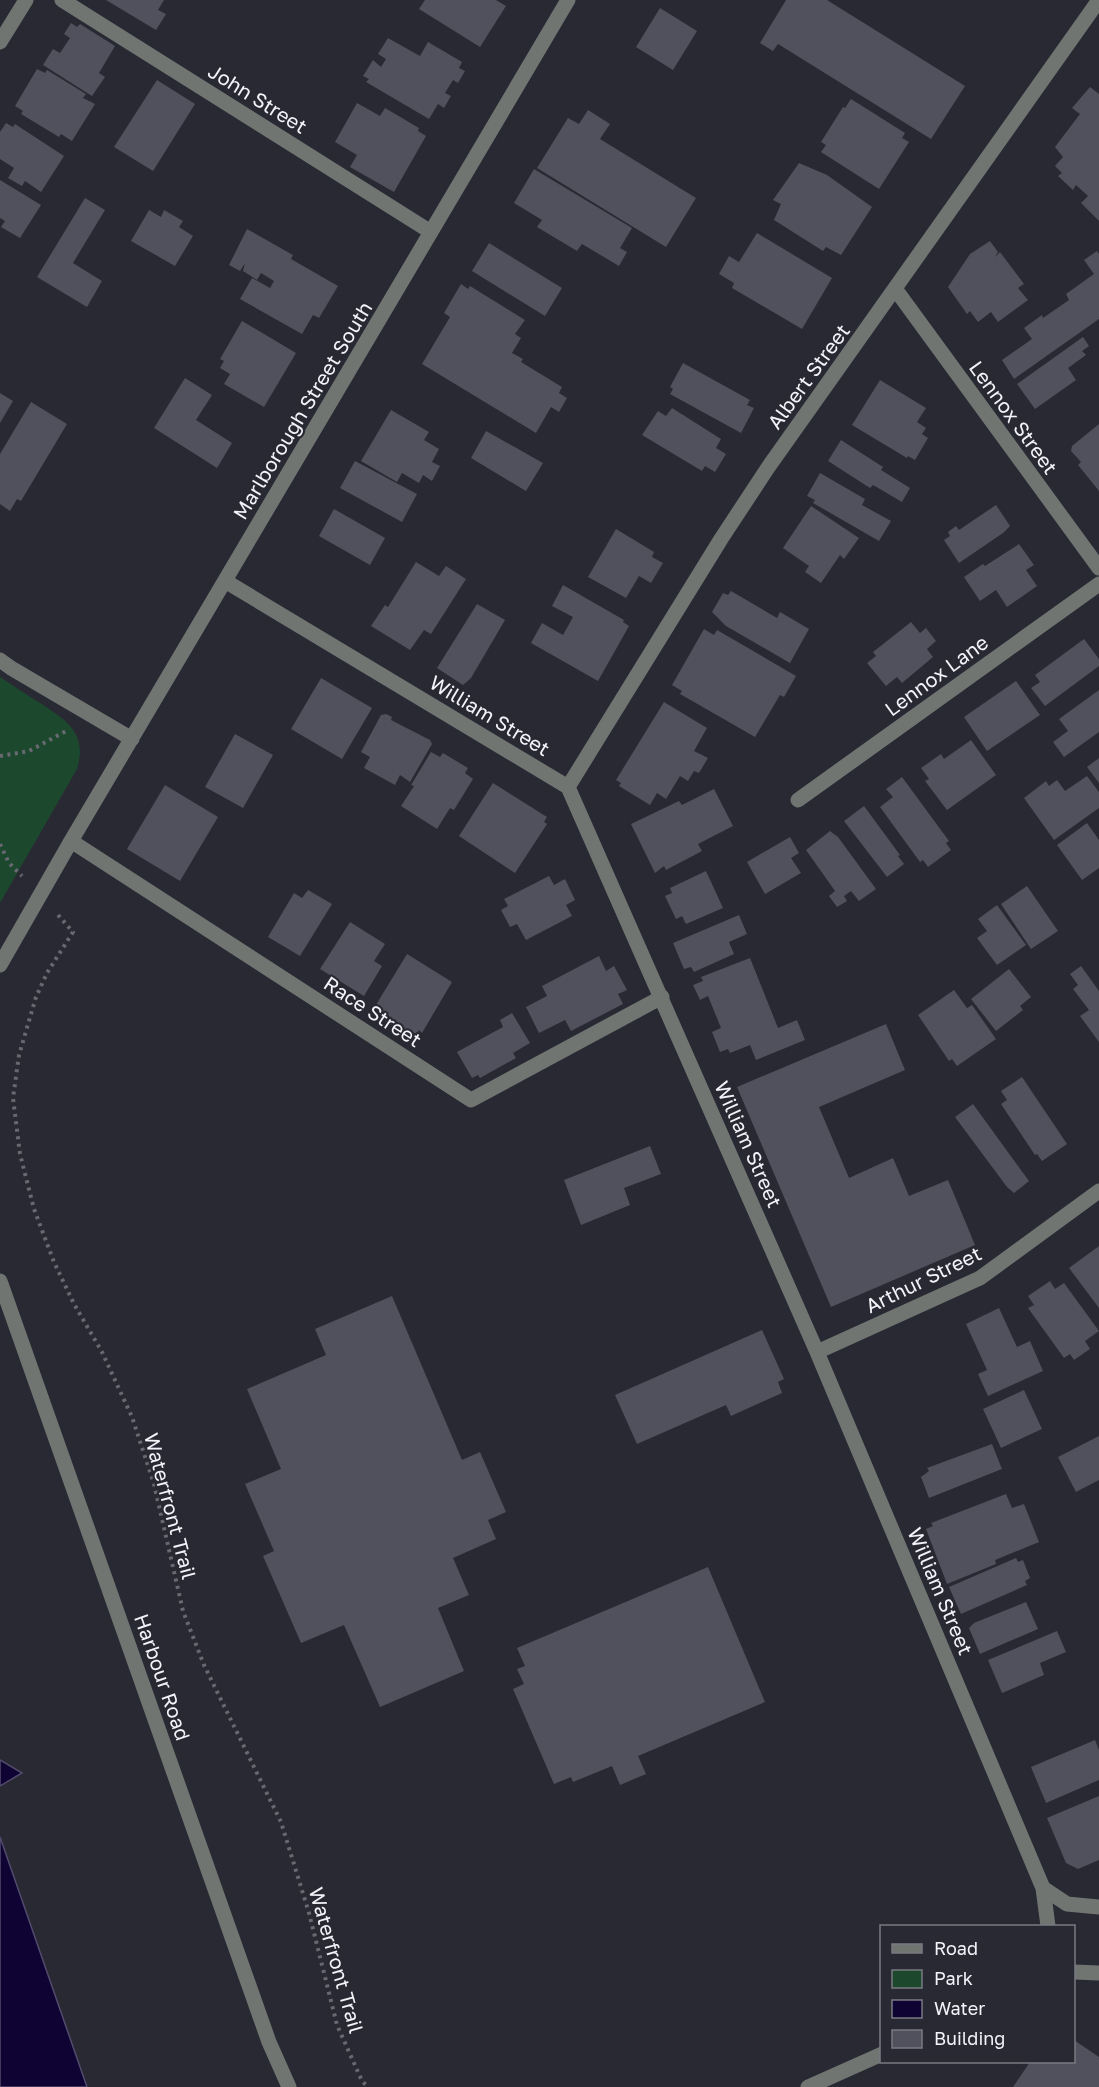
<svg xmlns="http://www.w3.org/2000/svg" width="1099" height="2087" font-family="'Golos Text',sans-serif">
  <rect width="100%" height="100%" fill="#292933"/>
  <path fill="#1c492d" d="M0,677C13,686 26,694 40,703C66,720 88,733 77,769L0,903Z"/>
  <path fill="#0e0332" stroke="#534b6e" stroke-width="1.5" d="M0,1760L22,1773L0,1786Z
    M0,1837L87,2087H0Z"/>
  <path fill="#50515c" d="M106,0H164L158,10L166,14L156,30Z
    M425,0H496L506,6L480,47L419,9Z
    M786,0H827L965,86L931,139L778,44L773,51L760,43Z
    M660,8L697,31L673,70L636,47Z
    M71,23L77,27L80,24L115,46L99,73L105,77L92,96L43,65L53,49L60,53L70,38L64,34Z
    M388,38L420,56L428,42L462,62L459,68L465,71L458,83L453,80L445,93L451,96L444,108L438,104L429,119L366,82L369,79L363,76L373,60L381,67L386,59L378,54Z
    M37,69L45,73L47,70L86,94L83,98L95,104L72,141L61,134L59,137L21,114L23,111L15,106Z
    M157,80L195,104L153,171L114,147Z
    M1090,87L1099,94V221L1081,203L1088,196L1076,185L1073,190L1058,176L1062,173L1055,166L1063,157L1055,147L1080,114L1072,108Z
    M851,99L905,133L902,138L909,142L879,189L821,152L826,145L821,142L843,107L845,108Z
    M357,103L380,116L385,108L419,128L418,131L426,136L394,192L350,167L357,155L335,142Z
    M588,110L610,124L600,139L696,198L666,247L537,168L568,118L579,124Z
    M6,123L13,127L15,124L64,156L41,192L25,181L22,186L8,178L14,168L0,159V132Z
    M799,163L827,175L872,207L841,255L826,247L823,251L774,220L781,204L773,200Z
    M534,169L632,228L620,248L627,252L619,266L582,244L577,251L537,227L542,220L514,203Z
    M0,180L41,205L20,238L1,227L5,221L0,218Z
    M85,198L105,210L73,263L102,281L87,307L37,277Z
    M149,210L161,217L164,210L183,221L179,227L193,236L175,266L131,241Z
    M247,229L293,255L291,259L338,286L319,318L313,315L302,334L240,299L252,278L270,288L274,281L261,273L257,280L243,271L245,263L240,271L229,265Z
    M757,233L832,278L802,329L732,288L734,283L719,274L729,256L739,262Z
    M990,241L998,252L995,257L1000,252L1024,284L1018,288L1028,300L998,322L991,312L978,322L970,311L967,314L948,287L970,254Z
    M489,243L562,288L545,316L472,271Z
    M1097,251L1099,254V319L1014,379L1002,360L1032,339L1024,328L1042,315L1043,318L1069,300L1066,294L1094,274L1084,260Z
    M461,284L468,289L470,286L525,320L515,334L521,338L512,353L523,359L521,362L562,387L559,393L567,398L559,412L551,407L536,433L422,364L450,317L444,313Z
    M242,321L296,353L264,407L224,384L230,374L220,368L224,361L220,359Z
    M1083,337L1089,346L1082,351L1086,355L1068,368L1076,380L1035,409L1017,384Z
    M683,363L750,400L747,405L754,408L741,433L670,394L673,389L670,387Z
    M185,378L212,395L196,420L232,443L217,468L154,428Z
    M880,380L926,408L917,422L926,428L922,434L928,438L915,460L908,456L907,458L852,425Z
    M0,393L13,401L0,423Z
    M31,402L67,424L21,501L17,499L10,511L0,504V454Z
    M672,408L721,439L716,448L726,454L715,472L705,466L702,471L642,435L658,411L666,416Z
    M391,410L429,432L424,440L439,449L432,462L440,466L432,481L423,475L419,483L402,473L397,482L361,461Z
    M1099,424V491L1078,465L1081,462L1071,451L1072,446Z
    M486,431L543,463L526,491L471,458Z
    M841,440L883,467L881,470L910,488L902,502L873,485L870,488L828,461Z
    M355,461L417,494L402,522L340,488Z
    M820,473L865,499L862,505L891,521L879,541L813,503L815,500L807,496Z
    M996,505L1010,526L1003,533L959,563L944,540L950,536L948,532L956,526L959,530Z
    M811,506L859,538L844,559L840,555L821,583L805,572L809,566L783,548Z
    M334,509L385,538L370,565L319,536Z
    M616,529L654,552L652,557L663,563L651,583L639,576L626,598L588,577Z
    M1019,544L1034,565L1026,570L1037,586L1007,607L996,590L980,601L964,577L983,564L985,566Z
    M416,562L439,576L446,566L466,579L431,634L424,630L410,650L371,626L385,605L388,607Z
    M563,585L624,620L623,622L629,626L598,681L531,643L542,623L563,635L573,617L552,606Z
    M731,591L777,618L780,612L809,629L790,663L726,626L712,612L723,593L728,595Z
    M477,604L505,620L471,678L463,685L437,668Z
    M911,622L920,633L926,628L936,641L927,649L933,657L902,683L897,677L886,686L867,663L876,656L873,652Z
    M704,629L714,635L717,630L796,676L784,697L780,695L755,737L680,694L682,691L672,685Z
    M1084,639L1099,659V666L1045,706L1031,688L1040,682L1035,675Z
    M321,678L372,708L342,759L291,729Z
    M1016,681L1040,715L987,751L964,717Z
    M1099,690V732L1064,757L1053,742L1068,731L1059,719Z
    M664,702L707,728L694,751L708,758L699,773L694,771L688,781L680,776L666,799L657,793L650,805L619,786L621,783L616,780Z
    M386,714L392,717L391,720L430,740L432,744L410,782L400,775L395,785L364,768L370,757L361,752L381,715Z
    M235,734L273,755L243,808L205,787Z
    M971,740L996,775L947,810L925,781L929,779L921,768L941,754L944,759Z
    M431,752L440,757L443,753L468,768L465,773L473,779L454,810L450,808L437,829L401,806L414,786L411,785Z
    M1099,758V783L1087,767Z
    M1087,776L1099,792V808L1054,840L1024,798L1046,781L1049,786L1057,780L1065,791Z
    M902,777L949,841L946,843L951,850L928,867L923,860L920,862L880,807L893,797L886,789Z
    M493,783L547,817L544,822L547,824L515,873L459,836Z
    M165,785L218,817L180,881L127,849Z
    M714,789L733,826L698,844L702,851L666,870L664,866L655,873L631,824L679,801L682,805Z
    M864,806L900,855L898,856L904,864L887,877L844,821Z
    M1087,823L1099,840V868L1082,880L1057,845Z
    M830,831L838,837L876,889L859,901L851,891L844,896L847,901L837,907L829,896L835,891L806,850Z
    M790,837L799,853L791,858L801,873L765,894L747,862Z
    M706,871L723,908L686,924L682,916L676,919L665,896L672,893L670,888Z
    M549,876L554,885L565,879L575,900L566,905L572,916L526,940L517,924L510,927L501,910L508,906L504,899Z
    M1027,886L1058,931L1031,949L1001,904Z
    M308,890L332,904L300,956L268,937L294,893L302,898Z
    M997,905L1026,945L997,965L977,938L987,931L978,919Z
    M739,915L747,934L729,942L734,954L694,972L691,967L684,969L673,943Z
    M350,922L385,944L374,961L382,966L364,996L320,969Z
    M407,954L452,982L422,1033L419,1030L414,1038L371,1013Z
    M599,956L606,971L614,966L627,990L618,994L623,1004L571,1031L565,1020L539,1033L526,1007L547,996L542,986Z
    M750,958L778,1028L797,1020L805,1040L756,1060L750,1045L730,1053L728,1049L720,1052L712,1032L721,1028L708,996L700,1000L693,985L703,981L701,977Z
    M1081,966L1099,991V1042L1080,1016L1089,1010L1073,989L1078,985L1070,974Z
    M1009,969L1031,997L1020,1006L1023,1010L996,1031L971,999Z
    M954,990L967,1008L972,1005L996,1039L957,1066L952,1059L949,1061L918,1015Z
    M512,1013L530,1043L513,1053L516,1058L480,1078L478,1075L472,1078L457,1052L503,1027L500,1020Z
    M886,1024L905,1070L819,1107L849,1178L893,1158L909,1196L948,1180L975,1245L831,1307L737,1087Z
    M1022,1077L1067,1144L1042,1161L1037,1154L1035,1155L1001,1104L1007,1100L1001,1091Z
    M973,1104L1029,1181L1014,1193L1007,1187L955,1117Z
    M650,1146L661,1174L624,1188L630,1205L581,1225L564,1180Z
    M1099,1246V1308L1069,1268Z
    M1050,1281L1055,1289L1064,1283L1099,1331L1085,1341L1090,1349L1074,1360L1070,1354L1064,1358L1028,1308L1034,1305L1028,1296Z
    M392,1296L462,1460L480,1452L506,1512L488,1520L496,1539L453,1558L469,1595L438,1608L464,1671L380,1707L344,1625L301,1643L263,1556L274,1551L245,1484L281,1469L247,1389L326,1355L315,1329Z
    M999,1308L1017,1347L1030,1341L1043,1371L988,1396L978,1374L987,1370L966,1324Z
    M762,1330L784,1379L778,1382L782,1393L731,1416L726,1405L637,1444L615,1395Z
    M1024,1390L1042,1429L1001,1448L983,1409Z
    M1099,1436V1480L1076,1492L1058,1457Z
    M992,1444L1002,1469L929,1498L921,1477L929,1471L927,1468Z
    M1006,1494L1012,1508L1024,1504L1039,1542L995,1560L996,1564L947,1584L926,1529L933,1526L931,1523Z
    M1016,1558L1018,1562L1023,1560L1030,1578L1025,1581L1027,1585L961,1614L949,1587Z
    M708,1567L765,1702L638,1756L646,1774L620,1785L612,1766L573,1782L571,1777L554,1784L513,1689L524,1684L517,1669L525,1666L517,1648Z
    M1026,1602L1038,1629L980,1654L969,1628L974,1623Z
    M1057,1631L1066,1652L1040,1663L1044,1675L1002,1693L988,1660Z
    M1095,1740L1099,1750V1780L1046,1803L1031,1767Z
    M1099,1796V1860L1078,1869L1066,1863L1047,1818Z
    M1074,2040L1099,2057V2087H1013L1030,2062H1074Z"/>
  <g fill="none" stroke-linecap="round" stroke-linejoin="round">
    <path stroke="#686871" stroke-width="4" stroke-dasharray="3 4.5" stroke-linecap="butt" d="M0,756L29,751L68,730
      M0,844L9,863L22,876
      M58,915L73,932L47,973L36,997L19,1055L13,1098L20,1154L34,1209L54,1262L74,1304L102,1352L132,1417L154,1484L183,1611L204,1665L281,1822L309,1913L337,2025L362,2081L368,2087"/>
    <path stroke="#707572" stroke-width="15" d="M62,0L431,232
      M0,42L26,0
      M896,290L1099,568
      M225,581L568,787L817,1352L1043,1888
      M0,660L11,668L132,739
      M568,787L721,539L767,469L1099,0
      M798,800L1099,584
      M71,841L471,1100L662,997
      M0,965L71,841L568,0
      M0,1281L269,2042L289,2087
      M817,1352L980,1278L1099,1191
      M1048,1926L1043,1888L1067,1904L1099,1907
      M1074,1972L1099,1973
      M808,2087L882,2054"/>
  </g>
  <g text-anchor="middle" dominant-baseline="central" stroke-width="4.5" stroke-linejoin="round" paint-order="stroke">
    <g font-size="20" fill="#f3f3fa" stroke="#292933">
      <text transform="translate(258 98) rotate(32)">John Street</text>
      <text transform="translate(808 376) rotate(-54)">Albert Street</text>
      <text transform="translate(302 410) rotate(-59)">Marlborough Street South</text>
      <text transform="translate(1014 417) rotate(54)">Lennox Street</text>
      <text transform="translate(936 675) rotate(-36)">Lennox Lane</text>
      <text transform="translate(490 715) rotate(31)">William Street</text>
      <text transform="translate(373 1011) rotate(33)">Race Street</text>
      <text transform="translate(749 1144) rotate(66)">William Street</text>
      <text transform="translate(923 1279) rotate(-26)">Arthur Street</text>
      <text transform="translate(171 1506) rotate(75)">Waterfront Trail</text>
      <text transform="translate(941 1591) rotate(67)">William Street</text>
      <text transform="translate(163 1677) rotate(71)">Harbour Road</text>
      <text transform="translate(337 1960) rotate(74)">Waterfront Trail</text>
    </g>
  </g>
  <rect x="880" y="1925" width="195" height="138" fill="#292933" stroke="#7a7a83" stroke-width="1.5"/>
  <rect x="892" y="1944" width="30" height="9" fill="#707572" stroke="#7a7a83" stroke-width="1.5"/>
  <text x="934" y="1955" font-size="18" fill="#f3f3fa">Road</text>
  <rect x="892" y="1970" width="30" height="18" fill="#1c492d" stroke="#7a7a83" stroke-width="1.5"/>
  <text x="934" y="1985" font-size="18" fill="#f3f3fa">Park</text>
  <rect x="892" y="2000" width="30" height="18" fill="#0e0332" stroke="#7a7a83" stroke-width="1.5"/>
  <text x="934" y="2015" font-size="18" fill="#f3f3fa">Water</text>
  <rect x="892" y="2030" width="30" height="18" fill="#50515c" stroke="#7a7a83" stroke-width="1.5"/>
  <text x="934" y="2045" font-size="18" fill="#f3f3fa">Building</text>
</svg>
